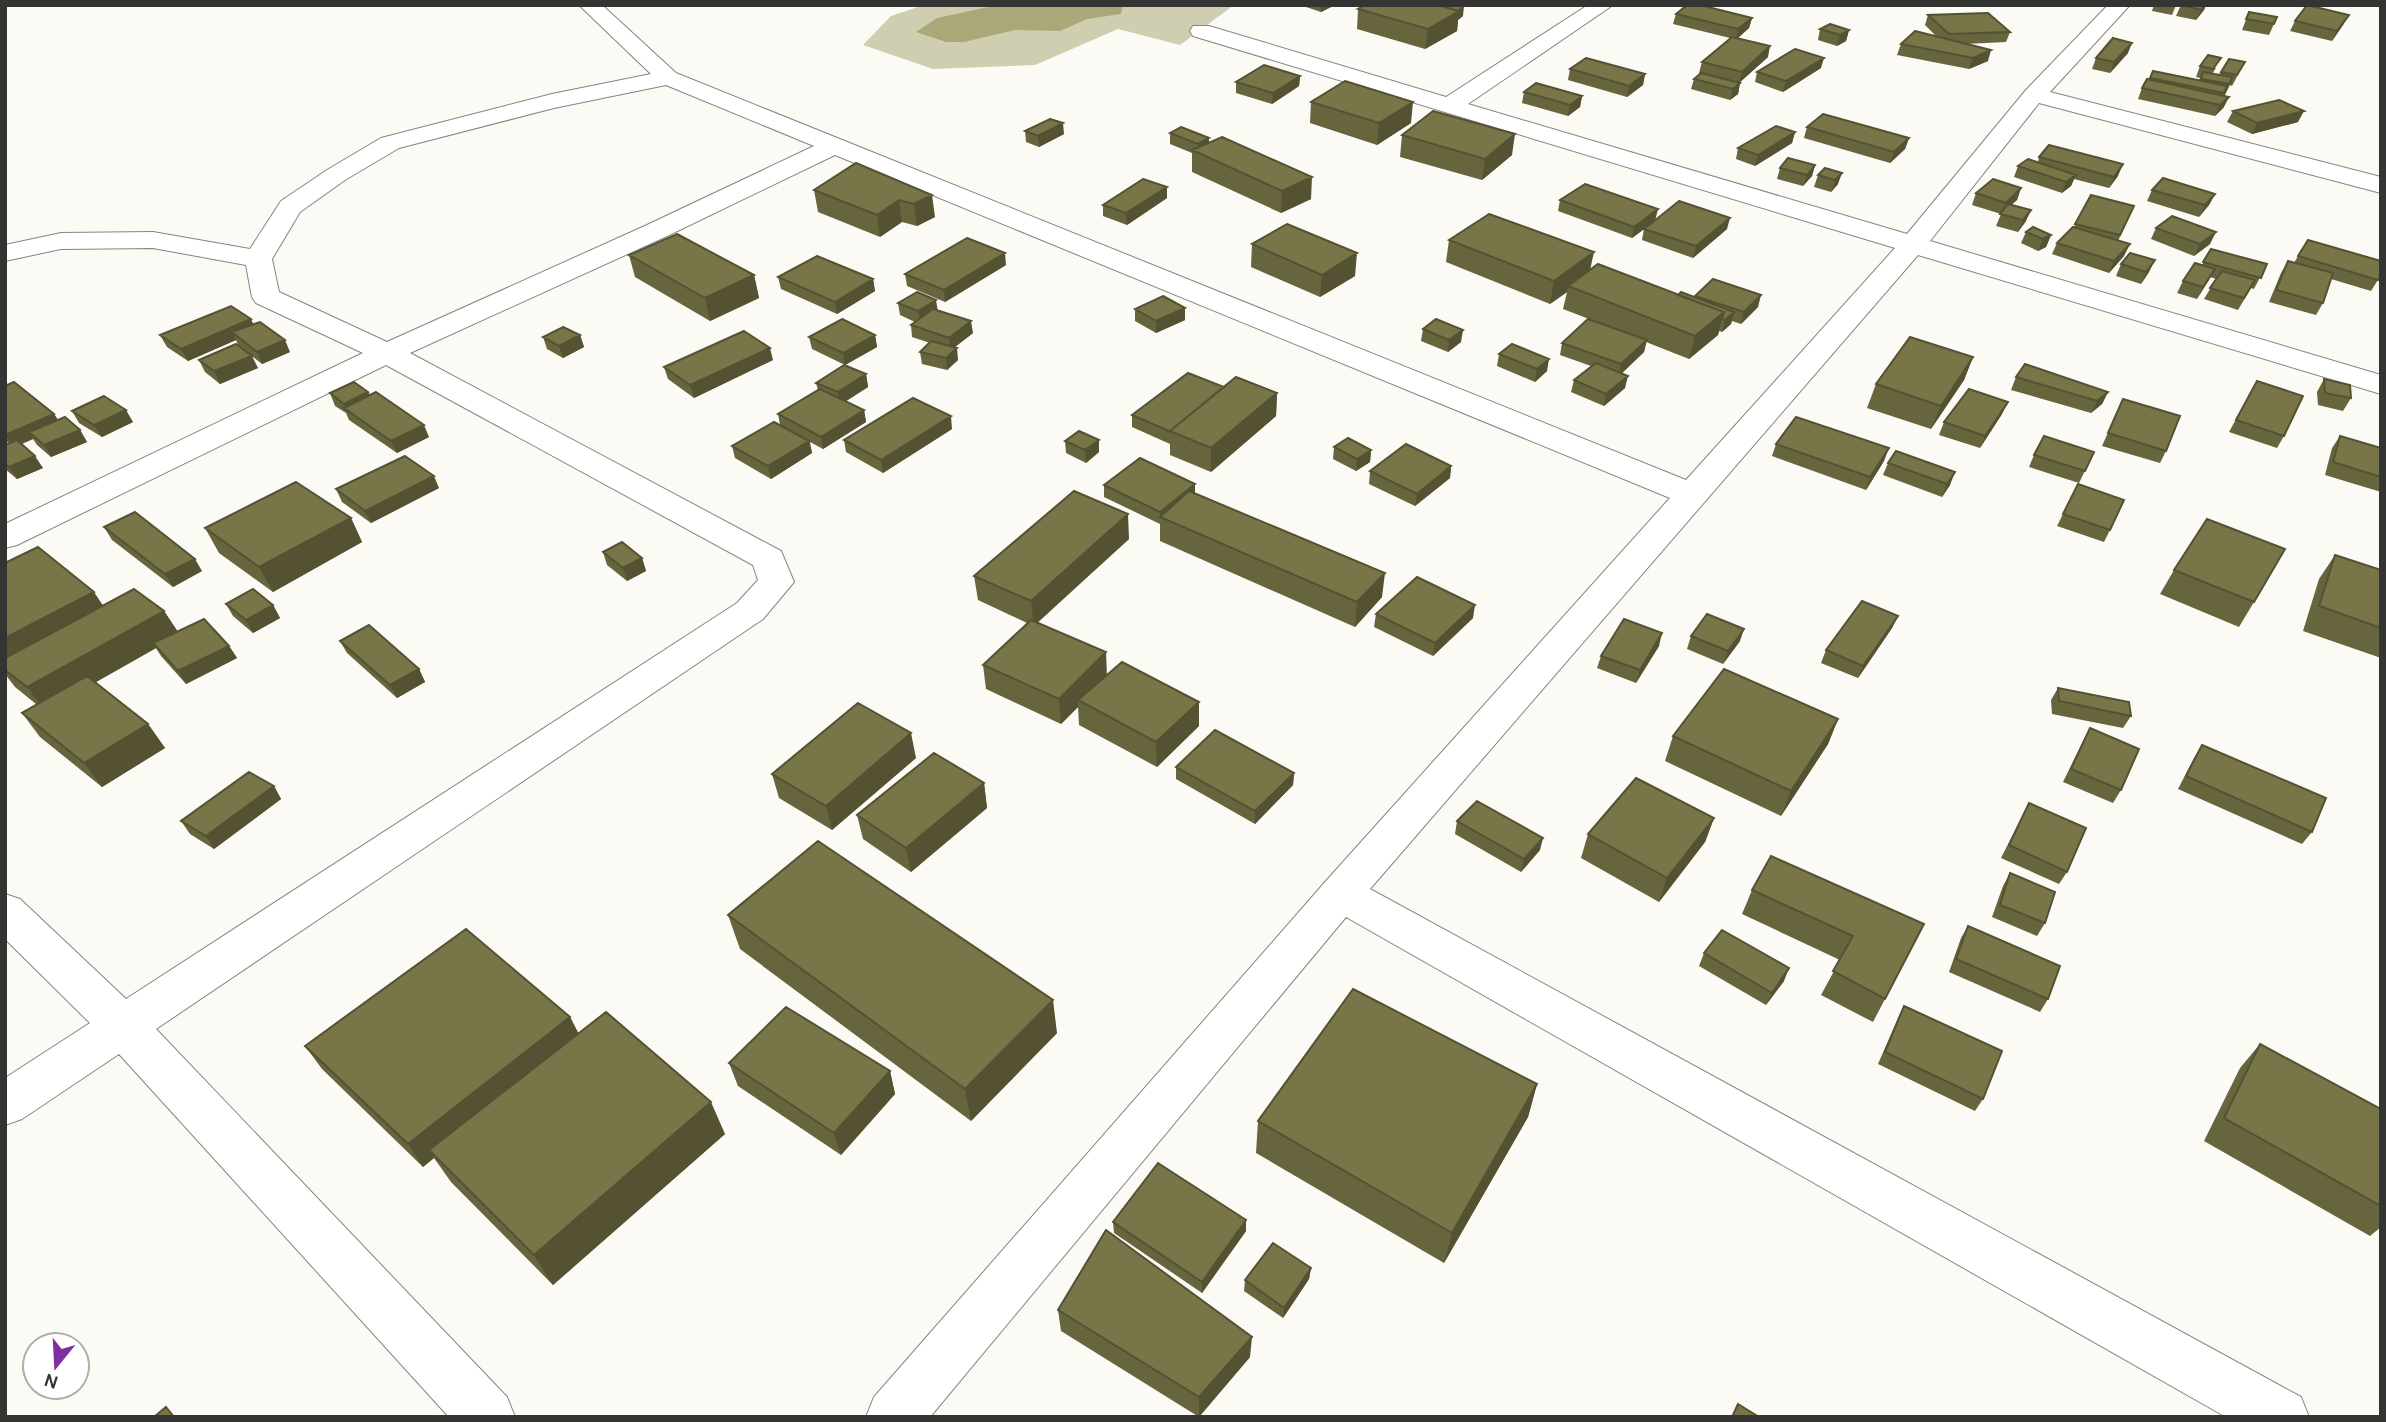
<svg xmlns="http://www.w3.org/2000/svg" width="2386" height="1422" font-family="Karla,sans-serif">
  <rect width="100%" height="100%" fill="#fbfaf5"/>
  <path fill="#d0ceb1" d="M924,5H1234L1180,45L1118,29L1035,65L933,69L863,45L891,16Z"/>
  <path fill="#aaa879" d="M998,5H1123L1121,14L1087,19L1060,31L1015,30L964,42H946L916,32L937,18Z"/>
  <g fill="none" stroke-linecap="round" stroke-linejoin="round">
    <defs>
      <path id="minor" d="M579,5H602L676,73L1686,480L1895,248L1193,36L1190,31L1193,26H1209L1446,97L1588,5H1613L1468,104L1907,234L2026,90L2108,5H2130L2050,92L2381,177V193L2039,103L1930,241L2381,375V394L1918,255L1370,889L2301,1397L2309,1417H2226L1346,917L930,1417H866L874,1397L1326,881L1670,498L835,155L665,237L410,353L781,551L794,582L763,619L156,1029L507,1397L515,1417H449L119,1054L22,1119L5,1125V1078L90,1023L5,939V894L20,899L126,999L737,603L758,580L753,565L386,365L17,545L5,548V524L363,353L256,303L252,297L246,265L153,248L61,249L5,261V245L61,233L153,232L250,249L281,201L327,170L381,138L552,94L651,74ZM666,85L814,146L647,225L387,342L279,292L272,259L300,212L345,180L399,148L554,108Z"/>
    </defs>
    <use href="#minor" stroke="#858580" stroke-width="2"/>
    <use href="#minor" fill="#fff" fill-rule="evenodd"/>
  </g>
  <path fill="#67653e" d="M1300,5H1335L1321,12Z
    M2154,5H2176L2172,15L2152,11Z
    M2181,5H2206L2204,10L2196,20L2176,16Z
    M1358,9L1463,16L1458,20L1457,31L1425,49L1357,29Z
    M2249,12L2277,17L2269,35L2242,30Z
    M1676,14L1752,18L1749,28L1737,38L1768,57L1739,83H1740L1738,94L1730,100L1691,89L1694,79L1700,73H1699L1702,62L1730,38L1673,24Z
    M1928,15L2010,32L2006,42L1965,44L1988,61L1969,69L1897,55L1901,44L1936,36L1925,25Z
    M2349,15L2343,25L2332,41L2290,31L2295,21Z
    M1820,29L1849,30L1846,41L1837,46L1818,40Z
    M2128,53L2110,73L2092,69L2096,58Z
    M2229,59L2245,62L2232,86L2230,85L2225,95H2223L2224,107L2215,116L2138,99L2142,88L2149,79L2153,71L2199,80L2200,78L2196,77L2200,66L2216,68L2212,74L2219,75Z
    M1821,68L1783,92L1755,82L1757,72Z
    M1570,69L1645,74L1643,85L1627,97L1568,80Z
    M1300,76L1299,86L1272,104L1236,93V82Z
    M1524,92L1582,96L1580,107L1568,116L1522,103Z
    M1311,102L1411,123L1377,145L1310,123Z
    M2233,111L2298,122L2252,134L2227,122Z
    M1807,127L1909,138L1905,149L1890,163L1804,138Z
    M1025,131L1064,134L1039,147L1026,142Z
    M1795,132L1792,143L1755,166L1736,159L1738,148Z
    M1170,133L1209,138V143L1311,199L1281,213L1192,172V153L1170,144Z
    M1402,135L1512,155L1482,180L1400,157Z
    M2039,157L2118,176L2109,188L2074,179L2071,186L2062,193L2014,177L2018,166L2038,162Z
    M856,163L935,217L917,226L902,222L880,237L818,212L814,190Z
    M1815,165L1812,176L1803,186L1777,179L1780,168Z
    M1825,168L1838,184L1831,192L1814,187L1818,175Z
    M2021,188L2017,200L2011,205L2026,221L2018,232L1996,226L2001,214L1972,205L1976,193Z
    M2152,190L2215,194L2209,205L2199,217L2147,201Z
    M2091,195L2134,206L2118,241L2124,256L2109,273L2052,254L2057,243L2074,227Z
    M1167,198L1127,225L1103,216V205Z
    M1560,200L1656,220L1727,229L1693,258L1642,240L1644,229L1632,238L1558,211Z
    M2156,228L2210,244L2194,256L2151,239Z
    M2026,232L2051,235L2046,247L2038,251L2021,243Z
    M1449,240L1590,270L1678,295L1695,298V296L1758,307L1741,324L1732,321L1731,324L1722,332L1719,331L1718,335L1689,359L1646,342L1644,352L1622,373L1625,388L1604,406L1571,392L1574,380L1591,366L1560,355L1562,343L1602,324L1563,309L1567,292L1550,304L1446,262Z
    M1252,244L1355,276L1320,297L1251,267Z
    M2211,249L2267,264L2254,289L2251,288L2238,310L2204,299L2216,279L2210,277L2197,299L2177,293L2183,281L2202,265Z
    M629,255L754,275L759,298L710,321L635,277Z
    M2298,256L2381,275L2371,291L2331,279L2323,303L2316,315L2269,302L2281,273L2288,261L2294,263Z
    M2121,264L2149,272L2141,284L2116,276Z
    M1006,265L945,302L907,286L905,274Z
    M778,277L873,279L875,291L837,314L781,289Z
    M898,303L938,310L973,333L955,347L958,360L947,370L922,364L920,352L930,343L912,337L911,325L915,322L900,315Z
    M1135,309L1185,320L1156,333L1135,321Z
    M251,319L253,324L290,352L262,364L238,345L236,340L188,361L167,347L160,335Z
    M1423,329L1461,342L1448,352L1421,341Z
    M580,335L584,347L563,358L547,349L543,337Z
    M875,335L877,347L845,365L812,349L809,337Z
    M1499,354L1547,371L1535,382L1497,366Z
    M1973,357L1964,380L1931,429L1867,408L1876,384Z
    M199,360L258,368L220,384L205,372Z
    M773,360L694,398L668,379L664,367Z
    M866,374L868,387L846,401L864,410L866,422L823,449L810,442L812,453L771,479L735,458L732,446L780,425L778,414L818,390L816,383Z
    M2016,377L2108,392L2102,404L2091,413L2011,390Z
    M2324,379L2351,398L2343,411L2318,405L2317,392Z
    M2257,381L2284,436L2277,448L2229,432Z
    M5,386L54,414L58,420L80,430L87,442L51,457L37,445L33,439L22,444L43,468L17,479L5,469V445L9,443L5,441Z
    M1224,387L1277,393L1276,416L1211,472L1170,455V444L1132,427V415Z
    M368,392L370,395L429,437L397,453L349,420L346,413L335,406L330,393Z
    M2123,399L2166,451L2160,463L2102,446Z
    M72,411L133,422L102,437L79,423Z
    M2002,414L1980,448L1939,435L1944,422Z
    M952,429L883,473L846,452L844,440Z
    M2340,436L2381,448V492L2325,475L2332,448Z
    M1099,440V452L1086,463L1066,453L1065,441Z
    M1776,444L1884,461L1866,490L1772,456Z
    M1334,447L1371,450L1370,462L1356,471L1333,459Z
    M2094,452L2079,483L2029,467L2034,455Z
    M1888,463L1950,485L1942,497L1883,475Z
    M1451,466L1450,478L1415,506L1369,484L1370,471Z
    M2078,484L2110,530L2104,542L2057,526Z
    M1104,485L1195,493L1382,597L1355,627L1160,541V524L1104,497Z
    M439,488L371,523L342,502L336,489Z
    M351,518L362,542L273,592L219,553L205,528Z
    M104,527L202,571L173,587L112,540Z
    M1129,539L1037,622L1107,675L1199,726L1157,767L1079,725L1078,707L1061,724L986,689L983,665L1027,623L978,600L974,576Z
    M603,552L642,558L646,571L627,581L607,565Z
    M2335,555L2381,570V658L2303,631L2319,579Z
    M5,563L103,605L164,611L178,632L229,646L237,658L186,684L161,656L156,648L96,682L148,724L165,748L102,787L40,737L22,713L36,704L15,687L5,674Z
    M2174,570L2254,602L2239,627L2160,594Z
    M226,604L273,605L280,618L253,633L233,616Z
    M1376,614L1473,618L1433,656L1374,627Z
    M1898,616L1892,628L1858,678L1821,663L1826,650Z
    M1691,636L1740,641L1723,664L1687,649Z
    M340,641L419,669L425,682L397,698L347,653Z
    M1659,646L1636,683L1597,668L1601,656Z
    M2058,688L2131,716L2123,728L2052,714L2051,700Z
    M1838,719L1828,744L1781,816L1665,761L1673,736Z
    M2090,728L2121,790L2113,803L2063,782L2083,741Z
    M2202,745L2312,832L2302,844L2178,789L2194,758Z
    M916,758L832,830L779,798L772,774Z
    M1176,767L1294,773L1293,785L1255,824L1176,779Z
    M984,783L987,808L911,872L863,839L857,815Z
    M274,786L281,799L214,849L190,834L181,821Z
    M2029,803L2067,872L2059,884L2001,858Z
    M1714,818L1705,842L1659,902L1581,858L1588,834Z
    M1457,821L1540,850L1521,872L1455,834Z
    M2010,873L2045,923L2037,936L1992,917L2003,886Z
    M1752,890L1924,924L1873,1022L1821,995L1840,960L1742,914Z
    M728,915L1057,1033L971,1121L740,949Z
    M1968,926L2048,999L2040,1012L1949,972L1961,938Z
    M1704,953L1784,981L1766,1005L1699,966Z
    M1904,1006L1983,1099L1975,1111L1878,1064L1898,1018Z
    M570,1017L578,1033L725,1134L553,1285L451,1182L434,1158L423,1167L322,1069L305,1046Z
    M2260,1044L2381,1109V1227L2370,1236L2204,1141L2240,1068Z
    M729,1063L890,1071L895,1094L841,1155L738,1086Z
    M1537,1084L1528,1117L1444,1263L1256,1153L1258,1121Z
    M1113,1222L1246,1231L1202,1293L1114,1233Z
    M1311,1268L1309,1279L1283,1318L1244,1291L1245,1280Z
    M1058,1310L1250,1357L1199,1417L1061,1331Z"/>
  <path fill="#545232" d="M1321,5H1335L1321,12Z
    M2204,5H2206L2204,10L2196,20L2201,10Z
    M1464,6L1463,16L1458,20L1457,31L1425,49L1428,29Z
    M2349,15L2343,25L2332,41L2337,31Z
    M1752,18L1749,28L1736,40L1738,29Z
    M1849,30L1846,41L1837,46L1840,35Z
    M2132,43L2128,53L2110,73L2114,62Z
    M1770,46L1768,57L1739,83L1742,72Z
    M1991,50L1988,61L1969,69L1973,58Z
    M1824,58L1821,68L1783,92L1786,81Z
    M1645,74L1643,85L1627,97L1629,86Z
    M1300,76L1299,86L1272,104L1273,93Z
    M1740,83L1738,94L1730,100L1733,89Z
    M1582,96L1580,107L1568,116L1570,105Z
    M2229,97L2224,107L2215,116L2220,105Z
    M1413,102L1411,123L1377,145L1379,123Z
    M2304,111L2298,122L2252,134L2257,123Z
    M1063,123L1064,134L1039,147L1038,136Z
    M1795,132L1792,143L1755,166L1758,155Z
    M1515,134L1512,155L1482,180L1485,159Z
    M1209,138V149L1198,152V144Z
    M1909,138L1905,149L1890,163L1894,152Z
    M2123,164L2118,176L2109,188L2114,177Z
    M1815,165L1812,176L1803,186L1807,175Z
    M1842,173L1838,184L1831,192L1835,180Z
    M2076,175L2071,186L2062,193L2066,182Z
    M1312,177L1311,199L1281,213L1282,191Z
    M1167,187V198L1127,225L1126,213Z
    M2021,188L2017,200L2001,214L2006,203Z
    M2215,194L2209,205L2199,217L2205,205Z
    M932,195L935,217L917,226L914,204Z
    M899,200L902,222L880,237L877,215Z
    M1658,209L1655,221L1632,238L1634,227Z
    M2031,210L2026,221L2018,232L2023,220Z
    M1730,218L1727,229L1693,258L1696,246Z
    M2216,232L2210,244L2194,256L2200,244Z
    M2051,235L2046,247L2038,251L2043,239Z
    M2130,244L2124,256L2109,273L2114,261Z
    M1594,252L1589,275L1568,286L1567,292L1550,304L1554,281Z
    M1005,253L1006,265L945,302L944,290Z
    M1357,253L1355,276L1320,297L1322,275Z
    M2155,260L2149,272L2141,284L2146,272Z
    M2215,269L2209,280L2197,299L2203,287Z
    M754,275L759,298L710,321L705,298Z
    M873,279L875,291L837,314L835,302Z
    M1761,295L1758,307L1741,324L1744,312Z
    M936,300L938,312L920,323L918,311Z
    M1185,308V320L1156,333V321Z
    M1724,312L1718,335L1689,359L1695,336Z
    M1734,312L1731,324L1722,332L1725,320Z
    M251,319L256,331L232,332L236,340L188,361L181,349Z
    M971,321L973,333L951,350L949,338Z
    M1463,330L1461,342L1448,352L1449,340Z
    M580,335L584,347L563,358L559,346Z
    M875,335L877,347L845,365L843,353Z
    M285,340L290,352L262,364L257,352Z
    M1647,340L1644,352L1619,376L1621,364Z
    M770,348L773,360L694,398L690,385Z
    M957,348L958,360L947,370L946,358Z
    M252,356L258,368L220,384L214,371Z
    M1973,357L1964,380L1931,429L1941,406Z
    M1549,359L1547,371L1535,382L1537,369Z
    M866,374L868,387L840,405L838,392Z
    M1628,376L1625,388L1604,406L1606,394Z
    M368,392L374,404L347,410L344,404Z
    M2108,392L2102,404L2091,413L2097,401Z
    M1277,393L1276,416L1211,472V448Z
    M2008,402L2002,414L1980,448L1985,436Z
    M126,410L133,422L102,437L94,425Z
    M864,410L866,422L823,449L821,437Z
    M54,414L62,426L29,432L33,439L13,447L5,435Z
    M951,416L952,429L883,473L881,460Z
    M424,425L429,437L397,453L391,441Z
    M80,430L87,442L51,457L44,445Z
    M1099,440V452L1086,463L1085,450Z
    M809,441L812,453L771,479L768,466Z
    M1889,448L1884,461L1866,490L1870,477Z
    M1371,450L1370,462L1356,471L1357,459Z
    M35,456L43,468L17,479L9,467Z
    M1451,466L1450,478L1415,506L1417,494Z
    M1955,472L1950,485L1942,497L1947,484Z
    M434,476L439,488L371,523L365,511Z
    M1195,484V496L1160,517V512Z
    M1128,514L1129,539L1034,626L1031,601Z
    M351,518L362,542L273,592L259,567Z
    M642,558L646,571L627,581L623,568Z
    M195,559L202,571L173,587L165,574Z
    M1385,573L1382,597L1355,627L1357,602Z
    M94,592L110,616L5,670V638Z
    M273,605L280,618L253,633L246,620Z
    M1475,605L1473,618L1433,656L1435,643Z
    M164,611L180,635L153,643L156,648L45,711L27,687Z
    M1898,616L1892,628L1858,678L1863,666Z
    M1744,629L1740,641L1723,664L1728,651Z
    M1662,633L1659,646L1636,683L1640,670Z
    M229,646L237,658L186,684L178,671Z
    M1106,652L1107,677L1078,700V707L1061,724L1059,699Z
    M419,669L425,682L397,698L390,685Z
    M1199,702V726L1157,767L1156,742Z
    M1838,719L1828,744L1781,816L1791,791Z
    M148,724L165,748L102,787L84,763Z
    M911,733L916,758L832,830L826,806Z
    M1294,773L1293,785L1255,824V811Z
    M984,783L987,808L911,872L906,848Z
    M274,786L281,799L214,849L206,836Z
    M1714,818L1705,842L1659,902L1667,878Z
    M1543,838L1540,850L1521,872L1524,859Z
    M1789,968L1784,981L1766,1005L1772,993Z
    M1053,1000L1057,1033L971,1121L965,1089Z
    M570,1017L582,1040L429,1150L434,1158L423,1167L408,1144Z
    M890,1071L895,1094L841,1155L834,1133Z
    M1537,1084L1528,1117L1444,1263L1452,1233Z
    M711,1102L725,1134L553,1285L534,1255Z
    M1246,1220V1231L1202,1293V1282Z
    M1311,1268L1309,1279L1283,1318L1284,1308Z
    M1252,1337L1250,1357L1199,1417V1397Z"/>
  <path fill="#787548" stroke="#545232" stroke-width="2" d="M1365,5H1438L1459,11L1428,29L1358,9Z
    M1438,5H1460L1464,6L1458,11Z
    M1687,5H1700L1752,18L1738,29L1676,14Z
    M2181,5H2204L2201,10Z
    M2307,5L2349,15L2337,31L2295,21Z
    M2249,12L2277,17L2274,24L2246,19Z
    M1988,13L2010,32L1949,34L1928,15Z
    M1830,24L1849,30L1840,35L1820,29Z
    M1915,31L1991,50L1973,58L1901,44Z
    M1732,37L1770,46L1742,72L1702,62Z
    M2113,38L2132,43L2114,62L2096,58Z
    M1795,49L1824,58L1786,81L1757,72Z
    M2208,55L2221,58L2213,69L2200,66Z
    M1586,58L1645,74L1629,86L1570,69Z
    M2229,59L2245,62L2237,75L2221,72Z
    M1264,65L1300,76L1273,93L1236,82Z
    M2153,71L2227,86L2224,93L2150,78Z
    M2203,72L2232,77L2230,84L2201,79Z
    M1701,73L1740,83L1733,89L1694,79Z
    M2147,79L2229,97L2220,105L2142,88Z
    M1345,81L1413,102L1379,123L1311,102Z
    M1536,83L1582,96L1570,105L1524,92Z
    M2279,100L2304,111L2257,123L2233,111Z
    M1433,111L1515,134L1485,159L1402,135Z
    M1823,114L1909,138L1894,152L1807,127Z
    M1050,119L1063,123L1038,136L1025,131Z
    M1776,126L1795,132L1758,155L1738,148Z
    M1181,127L1209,138L1198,144L1170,133Z
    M1222,137L1312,177L1282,191L1192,150Z
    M2049,145L2123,164L2114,177L2039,157Z
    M1788,158L1815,165L1807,175L1780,168Z
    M2028,159L2076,175L2066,182L2018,166Z
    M856,163L932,195L914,204L899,200L877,215L814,190Z
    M1825,168L1842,173L1835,180L1818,175Z
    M2163,178L2215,194L2205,205L2152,190Z
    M1143,179L1167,187L1126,213L1103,205Z
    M1993,179L2021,188L2006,203L1976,193Z
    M1585,184L1658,209L1634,227L1560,200Z
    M2091,195L2134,206L2120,235L2075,224Z
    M1679,201L1730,218L1696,246L1644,229Z
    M2008,204L2031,210L2023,220L2000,214Z
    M1489,214L1594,252L1554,281L1449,240Z
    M2172,216L2216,232L2200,244L2156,228Z
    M1287,224L1357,253L1322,275L1252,244Z
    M2033,227L2051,235L2043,239L2026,232Z
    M2073,227L2130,244L2114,261L2057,243Z
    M677,234L754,275L705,298L629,255Z
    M967,238L1005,253L944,290L905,274Z
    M2308,240L2381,261V275L2378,280L2298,256Z
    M2211,249L2267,264L2261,278L2203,262Z
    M2130,253L2155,260L2146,272L2121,264Z
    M817,256L873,279L835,302L778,277Z
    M2288,261L2333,273L2323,303L2276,290Z
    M2195,263L2215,269L2203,287L2183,281Z
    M1598,264L1724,312L1695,336L1568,286Z
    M2222,271L2255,280L2244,298L2210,288Z
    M1713,279L1761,295L1744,312L1695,296Z
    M917,292L936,300L918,311L898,303Z
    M1681,292L1734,312L1725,320L1722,319L1724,312L1678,295Z
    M1163,296L1185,308L1156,321L1135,309Z
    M231,306L251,319L181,349L160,335Z
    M933,309L971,321L949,338L911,325Z
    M842,319L875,335L843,353L809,337Z
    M1436,319L1463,330L1449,340L1423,329Z
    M1588,319L1647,340L1621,364L1562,343Z
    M260,322L285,340L257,352L232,332Z
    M563,327L580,335L559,346L543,337Z
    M744,331L770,348L690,385L664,367Z
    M1910,337L1973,357L1941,406L1876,384Z
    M931,341L957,348L946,358L920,352Z
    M236,344L252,356L214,371L199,360Z
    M1512,344L1549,359L1537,369L1499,354Z
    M1596,363L1628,376L1606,394L1574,380Z
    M2025,364L2108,392L2097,401L2016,377Z
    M844,365L866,374L838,392L816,383Z
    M1188,373L1224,387L1170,431L1171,432L1132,415Z
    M1236,377L1277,393L1211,448L1170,431Z
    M2324,379L2350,385L2351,398L2325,393Z
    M2257,381L2303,396L2284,436L2236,420Z
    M14,382L54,414L5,435V386Z
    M354,382L368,392L344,404L330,393Z
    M820,389L864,410L821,437L778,414Z
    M1969,389L2008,402L1985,436L1944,422Z
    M376,392L424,425L391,441L344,408Z
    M104,396L126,410L94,425L72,411Z
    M913,398L951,416L881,460L844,440Z
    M2123,399L2180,416L2166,451L2108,433Z
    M65,417L80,430L44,445L29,432Z
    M1796,417L1889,448L1870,477L1776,444Z
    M774,422L809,441L768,466L732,446Z
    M1079,431L1099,440L1085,450L1065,441Z
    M2044,436L2094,452L2085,471L2034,455Z
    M2340,436L2381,448V477L2333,462Z
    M1348,438L1371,450L1357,459L1334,447Z
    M17,440L35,456L9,467L5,464V445Z
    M1406,444L1451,466L1417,494L1370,471Z
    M1896,451L1955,472L1947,484L1888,463Z
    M405,456L434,476L365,511L336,489Z
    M1140,458L1195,484L1160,512L1104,485Z
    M296,482L351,518L259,567L205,528Z
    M2078,484L2124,500L2110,530L2063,514Z
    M1074,491L1128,514L1031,601L974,576Z
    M1189,491L1385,573L1357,602L1160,517Z
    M135,512L195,559L165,574L104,527Z
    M2207,519L2285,549L2254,602L2174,570Z
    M622,542L642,558L623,568L603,552Z
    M38,547L94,592L5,638V563Z
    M2335,555L2381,570V628L2319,606Z
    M1417,577L1475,605L1435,643L1376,614Z
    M134,589L164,611L27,687L5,670V658Z
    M253,589L273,605L246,620L226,604Z
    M1862,601L1898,616L1863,666L1826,650Z
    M1707,614L1744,629L1728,651L1691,636Z
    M204,619L229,646L178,671L153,643Z
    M1624,619L1662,633L1640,670L1601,656Z
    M1031,620L1106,652L1059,699L983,665Z
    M369,625L419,669L390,685L340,641Z
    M1122,662L1199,702L1156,742L1078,700Z
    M1724,669L1838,719L1791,791L1673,736Z
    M87,676L148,724L84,763L22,713Z
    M2058,688L2129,702L2131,716L2059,701Z
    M858,703L911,733L826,806L772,774Z
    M2090,728L2139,749L2121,790L2071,769Z
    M1215,730L1294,773L1255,811L1176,767Z
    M2202,745L2326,798L2312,832L2186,776Z
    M934,753L984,783L906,848L857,815Z
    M249,772L274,786L206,836L181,821Z
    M1636,778L1714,818L1667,878L1588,834Z
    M1477,801L1543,838L1524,859L1457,821Z
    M2029,803L2086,828L2067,872L2009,845Z
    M818,841L1053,1000L965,1089L728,915Z
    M1771,856L1924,924L1885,999L1833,971L1853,936L1752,890Z
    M2010,873L2055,892L2045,923L2000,905Z
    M1968,926L2060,966L2048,999L1956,959Z
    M466,929L570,1017L408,1144L305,1046Z
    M1722,930L1789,968L1772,993L1704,953Z
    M1353,989L1537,1084L1452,1233L1258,1121Z
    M1904,1006L2002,1051L1983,1099L1885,1052Z
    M786,1007L890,1071L834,1133L729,1063Z
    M606,1012L711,1102L534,1255L429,1150Z
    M2260,1044L2381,1109V1206L2224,1118Z
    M1158,1163L1246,1220L1202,1282L1113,1222Z
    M1106,1230L1252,1337L1199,1397L1058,1310Z
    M1273,1243L1311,1268L1284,1308L1245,1280Z
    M1738,1404L1759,1417H1732Z
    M166,1407L174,1417H154Z"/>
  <rect width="2386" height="1422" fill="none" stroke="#343432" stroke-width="14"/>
  <g transform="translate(56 1366) rotate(198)"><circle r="33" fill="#ffffff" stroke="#aeaead" stroke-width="2"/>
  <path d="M0-5L12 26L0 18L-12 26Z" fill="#802f9f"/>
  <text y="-10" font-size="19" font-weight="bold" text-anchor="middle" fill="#343432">N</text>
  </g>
</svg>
